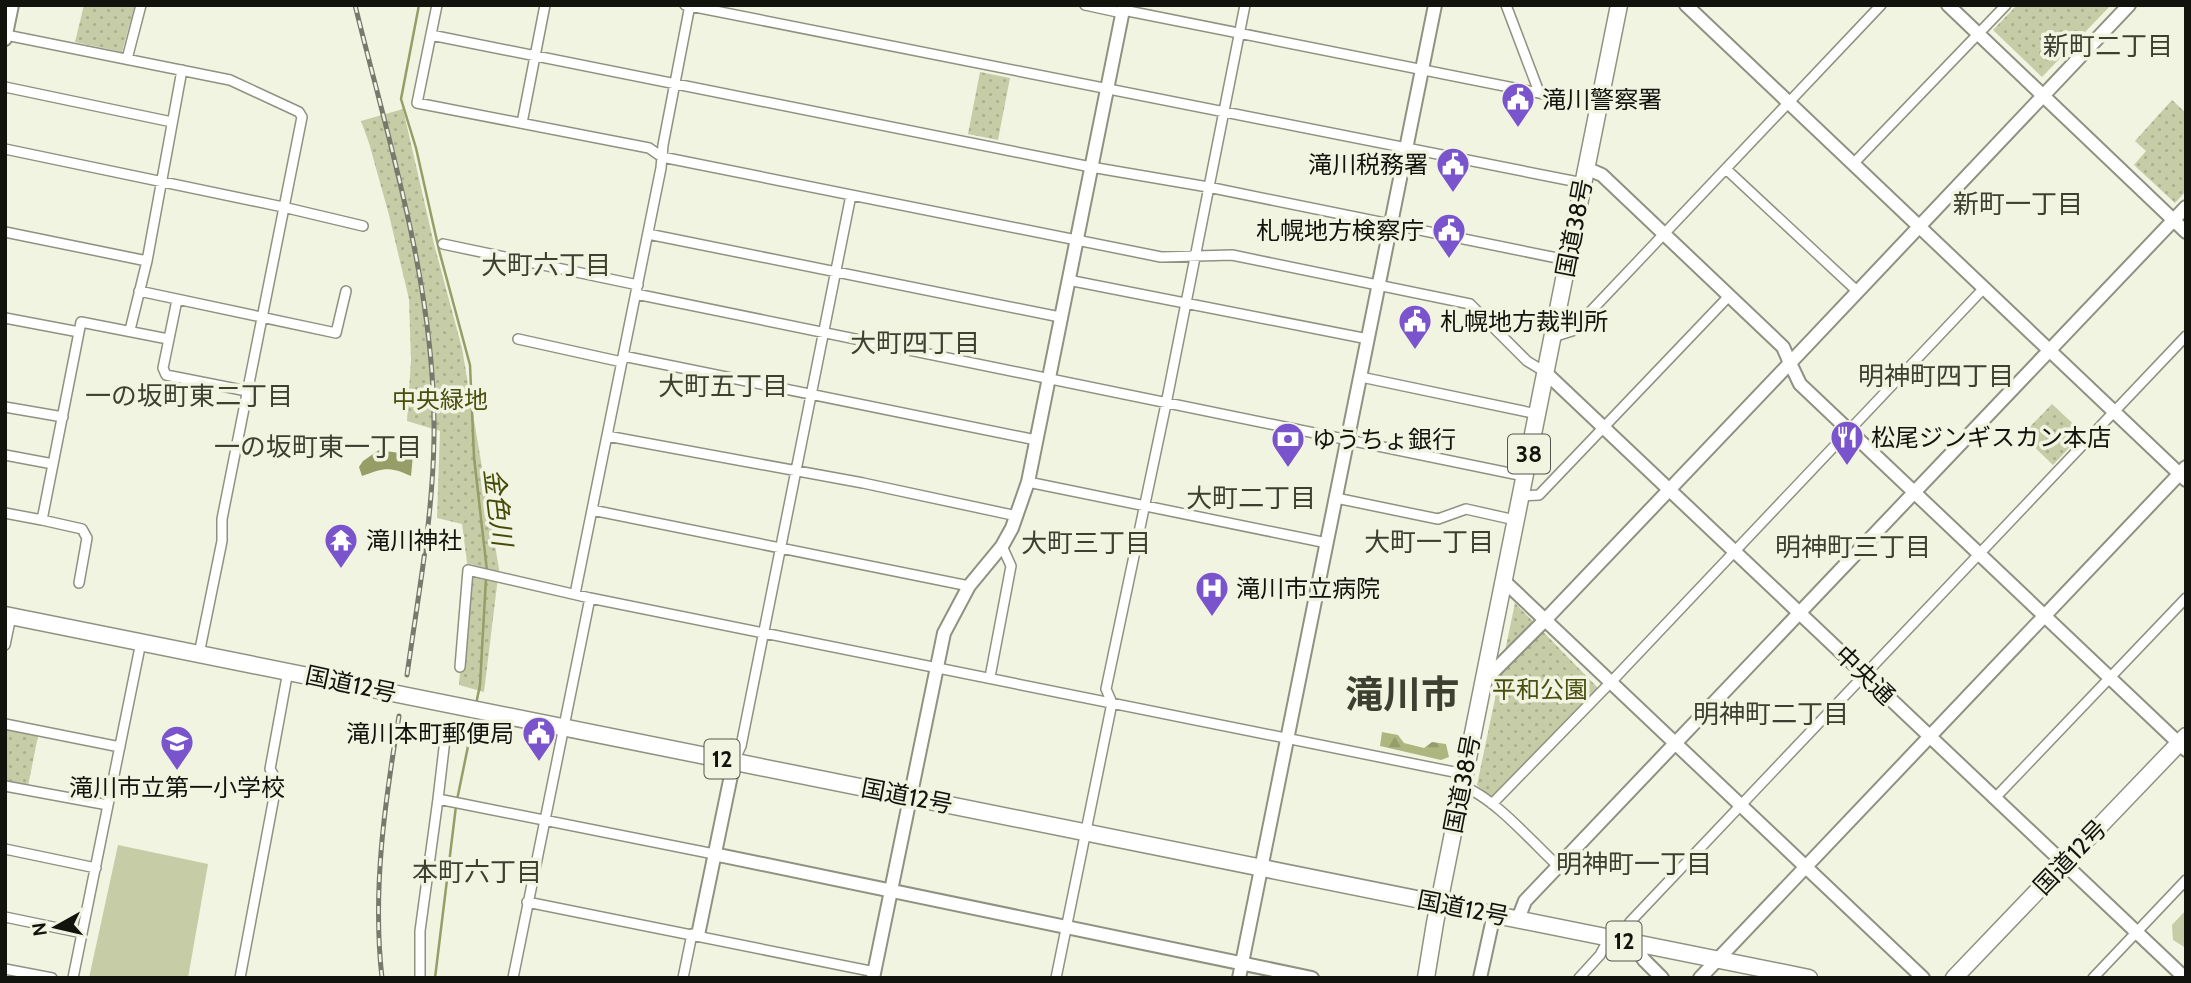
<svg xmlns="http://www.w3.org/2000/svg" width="2191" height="983" font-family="Cabin,'Noto Sans JP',sans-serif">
  <defs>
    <pattern id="green-dots" width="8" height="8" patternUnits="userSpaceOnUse" patternTransform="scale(1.75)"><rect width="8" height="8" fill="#c6cca6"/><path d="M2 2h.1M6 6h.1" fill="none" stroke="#a9ae8e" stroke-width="1.8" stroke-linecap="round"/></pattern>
    <pattern id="forest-firs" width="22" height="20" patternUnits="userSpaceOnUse" patternTransform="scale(1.75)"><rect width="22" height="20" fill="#aeb67f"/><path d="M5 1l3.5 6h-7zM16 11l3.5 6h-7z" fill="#959c6d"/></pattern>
  </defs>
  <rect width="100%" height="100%" fill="#f1f4e1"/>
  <path fill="url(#green-dots)" d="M84,5H135L122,52L75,42Z
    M2017,5H2111L2042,77L1993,30Z
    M980,72L1010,78L998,140L968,134Z
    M2172,100L2186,113V191L2175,203L2134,165L2146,151L2135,141Z
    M403,109L434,244L462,348L499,569L484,692L459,685L468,570L462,524L437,518L440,431L407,421L411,360L409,299L389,215L369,143L361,121Z
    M2052,404L2083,433L2053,465L2022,435Z
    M1515,603L1599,689L1493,799L1477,785Z
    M5,729L38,736L28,786L5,781Z"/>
  <path fill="url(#forest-firs)" d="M1382,732L1398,735L1404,743L1424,748L1432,742L1446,744L1449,757L1441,760L1380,746Z"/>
  <path fill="#c6cca6" d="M118,845L208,864L188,978H89Z
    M2186,910V948L2173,940L2172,925Z"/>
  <path fill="#969d67" d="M379,450L413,455L411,476C389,466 384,468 362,476L359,467L363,461Z"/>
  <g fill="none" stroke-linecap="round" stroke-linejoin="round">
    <path stroke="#969d67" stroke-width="2.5" d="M419,5L401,99L416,148L439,250L470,365L474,457L487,571
      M476,704L480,685L486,578
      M457,800L474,717
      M435,978L456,806"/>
    <defs>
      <path id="street" d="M437,5L417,103L649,148L662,157L1161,257L1232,255L1470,304L1527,361L1545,372
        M685,5L1583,183
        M1085,5L1122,13
        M1506,5L1539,92
        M1123,10L1599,105
        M6,35L230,80L299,112L302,117L222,519V541L199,654
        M431,35L1091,167L1208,187L1567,260
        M127,59L141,5
        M5,87L172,122
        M522,123L545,5
        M5,149L283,207L363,226
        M1853,164L2006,5
        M1726,169L1857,291
        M5,232L147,261
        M648,234L1060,317
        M443,244L638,285
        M1068,280L1368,339
        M139,291L336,333L346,291
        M636,294L1524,476
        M177,300L163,368L166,375L247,391
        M5,318L79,332
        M130,330L147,261L182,70
        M1553,337L1572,331L1881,5
        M518,339L622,362
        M623,356L1036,440
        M1361,377L1537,414
        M5,407L63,417
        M607,436L863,483L1017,516
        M5,455L53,464
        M1028,482L1327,543
        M1520,496L1539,495L1730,295
        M1336,498L1438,519L1466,509L1515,520
        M592,510L969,586
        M5,513L42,520L81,322L168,339
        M42,520L82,529L87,538L79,583
        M575,594L661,168L663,145L690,5
        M5,645L11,616
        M460,667L468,570L590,598L1464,774
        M990,677L1011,566L1002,546
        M5,724L120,747
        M734,761L741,746L851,195
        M5,786L108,805
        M1462,786C1494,797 1533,843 1559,867
        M1995,798L2186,598
        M438,799L446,731
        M1492,804L1612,681L1984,288
        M5,849L96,868
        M527,902L875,972
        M5,917L82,933
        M1618,940L1630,922L2186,336
        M5,969L52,978
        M73,978L141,642
        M240,978L277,781L270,769L288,671
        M420,978V931L438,799L714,854
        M513,978L590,598
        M683,978L692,934
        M1056,978L1112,703L1106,689L1166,404L1245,5
        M1579,978L1600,955L1609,938
        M2093,978L2186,880"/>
      <path id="secondary" d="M1686,5L2186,480
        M1948,5L2186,232
        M2129,5L1790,363L1800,384L2186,750
        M5,39L12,5
        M1545,372L2185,978
        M1504,581L1923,978
        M1483,682L1546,619L1790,363L1783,347L1602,175L1586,168
        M714,854L1312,978
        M1518,919L1525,901L2186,207
        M698,935L734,761
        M1633,943L1644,960L1662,978
        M873,978L944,633L969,586L1002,546L1012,528L1028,482L1124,5
        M1239,978L1435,5
        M1480,978L1494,914
        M1700,978L2186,467"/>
      <path id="highway" d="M5,615L1809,978
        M1426,978L1435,923L1619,5
        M1954,978L2186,736"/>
    </defs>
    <use href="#street" stroke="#8f9281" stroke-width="12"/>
    <use href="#secondary" stroke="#8f9281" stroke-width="16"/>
    <use href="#highway" stroke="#8f9281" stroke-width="19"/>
    <use href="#street" stroke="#fff" stroke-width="9"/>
    <use href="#secondary" stroke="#fff" stroke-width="12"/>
    <use href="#highway" stroke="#fff" stroke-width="16"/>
    <defs>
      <path id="rail" d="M355,5C390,147 436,290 434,437C433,517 418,596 407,675
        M382,978C372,890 385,802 399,716"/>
    </defs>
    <use href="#rail" stroke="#77796d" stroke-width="5"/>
    <use href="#rail" stroke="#f1f4e1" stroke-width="2.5" stroke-dasharray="8" stroke-linecap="butt"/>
  </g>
  <defs>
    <symbol id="civic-pin" viewBox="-11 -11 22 30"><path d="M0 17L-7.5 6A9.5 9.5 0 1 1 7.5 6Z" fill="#7a54cd" stroke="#f1f4e1"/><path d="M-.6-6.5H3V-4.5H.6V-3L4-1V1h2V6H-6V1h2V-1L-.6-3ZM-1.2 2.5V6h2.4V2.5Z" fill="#fff"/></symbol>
    <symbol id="restaurant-pin" viewBox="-11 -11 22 30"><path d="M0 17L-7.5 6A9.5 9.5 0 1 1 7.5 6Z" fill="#7a54cd" stroke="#f1f4e1"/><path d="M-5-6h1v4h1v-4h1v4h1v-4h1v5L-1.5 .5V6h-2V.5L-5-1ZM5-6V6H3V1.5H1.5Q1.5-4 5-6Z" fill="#fff"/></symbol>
    <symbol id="bank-pin" viewBox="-11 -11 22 30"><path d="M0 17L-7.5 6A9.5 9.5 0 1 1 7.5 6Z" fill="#7a54cd" stroke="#f1f4e1"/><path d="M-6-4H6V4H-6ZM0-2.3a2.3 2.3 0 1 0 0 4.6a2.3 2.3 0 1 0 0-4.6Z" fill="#fff"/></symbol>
    <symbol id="temple-pin" viewBox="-11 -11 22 30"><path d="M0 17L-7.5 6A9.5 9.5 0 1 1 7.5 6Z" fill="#7a54cd" stroke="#f1f4e1"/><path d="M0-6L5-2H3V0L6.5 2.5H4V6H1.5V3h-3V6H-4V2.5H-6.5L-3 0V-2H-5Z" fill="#fff"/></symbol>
    <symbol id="hospital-pin" viewBox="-11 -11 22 30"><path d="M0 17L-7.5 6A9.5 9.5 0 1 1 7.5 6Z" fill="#7a54cd" stroke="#f1f4e1"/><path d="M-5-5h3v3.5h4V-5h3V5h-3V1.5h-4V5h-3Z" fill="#fff"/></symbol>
    <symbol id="school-pin" viewBox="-11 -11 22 30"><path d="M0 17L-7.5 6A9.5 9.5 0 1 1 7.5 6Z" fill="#7a54cd" stroke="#f1f4e1"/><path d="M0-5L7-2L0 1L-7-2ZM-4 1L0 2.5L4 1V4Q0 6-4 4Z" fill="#fff"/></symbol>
  </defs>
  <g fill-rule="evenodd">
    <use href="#civic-pin" x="1499" y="80" width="38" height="52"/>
    <use href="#civic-pin" x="1434" y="145" width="38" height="52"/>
    <use href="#civic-pin" x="1430" y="211" width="38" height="52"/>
    <use href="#civic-pin" x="1396" y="302" width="38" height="52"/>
    <use href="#restaurant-pin" x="1828" y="418" width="38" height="52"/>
    <use href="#bank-pin" x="1269" y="420" width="38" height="52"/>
    <use href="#temple-pin" x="322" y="521" width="38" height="52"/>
    <use href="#hospital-pin" x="1193" y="569" width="38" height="52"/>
    <use href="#civic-pin" x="520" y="714" width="38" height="52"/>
    <use href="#school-pin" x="158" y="723" width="38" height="52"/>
  </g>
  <g text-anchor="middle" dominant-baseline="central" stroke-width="7" stroke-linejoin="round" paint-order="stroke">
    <g fill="#f1f4e1" stroke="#55564d" stroke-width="2">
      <rect x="1508" y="434.5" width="42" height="39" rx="5"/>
      <rect x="704.5" y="739.5" width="35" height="39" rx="5"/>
      <rect x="1606.5" y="921.5" width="35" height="39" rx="5"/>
    </g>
    <g font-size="23" font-weight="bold" fill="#12130d">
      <text x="1529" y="454">38</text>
      <text x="722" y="759">12</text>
      <text x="1624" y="941">12</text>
    </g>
    <g font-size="24" fill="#12130d" stroke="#f1f4e1" text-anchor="start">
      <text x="1542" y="99">滝川警察署</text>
      <text x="1428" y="164" text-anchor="end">滝川税務署</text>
      <text x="1424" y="230" text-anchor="end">札幌地方検察庁</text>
      <text x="1440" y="321">札幌地方裁判所</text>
      <text x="1871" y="437">松尾ジンギスカン本店</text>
      <text x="1312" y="439">ゆうちょ銀行</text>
      <text x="366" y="540">滝川神社</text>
      <text x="1236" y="588">滝川市立病院</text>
      <text x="514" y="733" text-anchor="end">滝川本町郵便局</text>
      <text x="177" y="787" text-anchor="middle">滝川市立第一小学校</text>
    </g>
    <g font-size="24" fill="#12130d" stroke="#f1f4e1">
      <text transform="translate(1574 228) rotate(-79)">国道38号</text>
      <text transform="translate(1865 675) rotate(44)">中央通</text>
      <text transform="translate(351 684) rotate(12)">国道12号</text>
      <text transform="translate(1462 784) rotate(-79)">国道38号</text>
      <text transform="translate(907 796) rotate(11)">国道12号</text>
      <text transform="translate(2070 857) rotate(-46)">国道12号</text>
      <text transform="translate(1463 908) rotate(11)">国道12号</text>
    </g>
    <g font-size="24" fill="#4a4f0f" stroke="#f1f4e1">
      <text x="440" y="399">中央緑地</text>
      <text x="1540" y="689">平和公園</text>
    </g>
    <g font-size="26" fill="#3d3f31" stroke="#f1f4e1">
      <text x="2108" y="46">新町二丁目</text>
      <text x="2018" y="204">新町一丁目</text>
      <text x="546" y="265">大町六丁目</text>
      <text x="915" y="343">大町四丁目</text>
      <text x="1936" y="376">明神町四丁目</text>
      <text x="723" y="386">大町五丁目</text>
      <text x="189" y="396">一の坂町東二丁目</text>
      <text x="318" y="447">一の坂町東一丁目</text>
      <text x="1251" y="498">大町二丁目</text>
      <text x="1429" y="542">大町一丁目</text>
      <text x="1086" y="543">大町三丁目</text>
      <text x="1853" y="547">明神町三丁目</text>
      <text x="1771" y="714">明神町二丁目</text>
      <text x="1634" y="864">明神町一丁目</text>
      <text x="477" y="872">本町六丁目</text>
    </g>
    <g font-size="26" font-style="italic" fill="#454a07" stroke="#f1f4e1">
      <text transform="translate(498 507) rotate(83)">金色川</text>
    </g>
    <g font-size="38" font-weight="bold" fill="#3d3f31" stroke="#f1f4e1">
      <text x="1402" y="694">滝川市</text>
    </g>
  </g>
  <rect width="2191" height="983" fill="none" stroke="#12130d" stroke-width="14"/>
  <g transform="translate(56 927) rotate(262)" stroke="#f1f4e1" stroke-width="5" paint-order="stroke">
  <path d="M0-5L12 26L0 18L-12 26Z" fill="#12130d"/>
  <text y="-10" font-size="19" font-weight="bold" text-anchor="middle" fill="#12130d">N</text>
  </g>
</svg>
